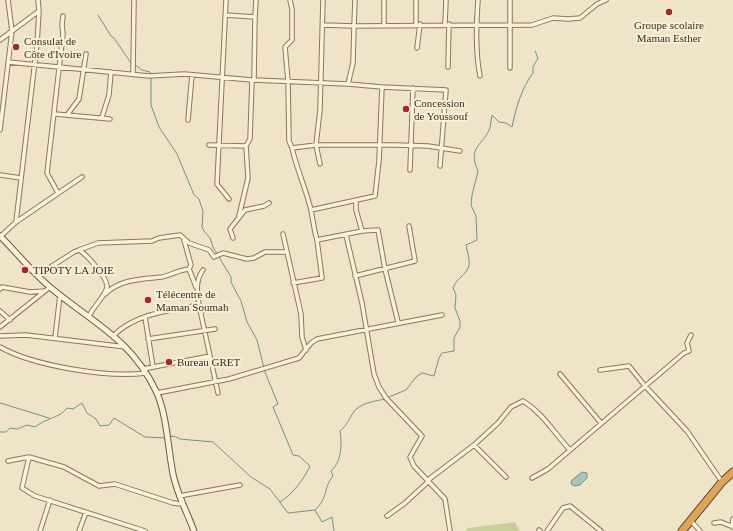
<svg xmlns="http://www.w3.org/2000/svg" width="733" height="531" font-family="'Times New Roman',serif">
  <rect width="100%" height="100%" fill="#f0e4c8"/>
  <path fill="#c9cf9b" d="M515,522L520,531H465L468,528Z"/>
  <path fill="#a9c4bc" stroke="#6f938a" d="M582,472L587,473V478L580,485L574,486L571,484L572,480Z"/>
  <g fill="none" stroke-linecap="round" stroke-linejoin="round">
    <path stroke="#6f938a" stroke-width="1" d="M98,15L111,36L114,38L131,63
      M134,64L142,70L150,72V74
      M151,78V105L159,127L177,154L194,195L199,199L203,211L202,227L204,231L210,238L213,247L231,277V282L241,301L247,322L257,340L265,372L278,404L273,407L293,455L299,456L310,466C304,479 292,495 280,502
      M389,397L406,390L416,377L422,373L434,376L439,358L442,353L454,351V338L460,327V321L455,308L456,295L453,288C457,278 463,277 467,270C472,263 467,252 466,245L477,240L476,216L471,205L472,195L478,171C467,146 483,146 490,128C491,124 491,119 492,115L499,122L506,123L512,127C516,108 521,89 533,73V67L538,58L535,51
      M0,403L49,418
      M0,432H6L10,428L17,429L27,425L35,427C46,418 60,418 67,408L73,409L82,403L87,413L96,419L100,426L109,425L114,418L145,437L166,438
      M169,437L174,436L180,439L213,442L251,477L270,489L288,513L315,510L322,522L332,517L334,531
      M315,510C329,497 323,488 333,476L331,471C342,461 342,444 340,431C347,425 348,421 353,413C359,403 375,401 386,399"/>
    <defs>
      <path id="street" d="M226,0L217,184L229,199
        M290,0L292,9V40L285,47L288,81L289,141L292,148
        M478,0C476,26 475,51 480,76
        M510,0V68
        M225,15L255,17L254,79
        M255,17L256,0
        M416,24V0
        M445,24L446,0
        M323,25L354,26L355,0
        M384,25V0
        M0,40L39,11
        M417,48L420,24
        M8,62L149,76L184,74L252,80L348,84L353,63L354,26L532,25L553,18L568,19L580,18L597,4L606,0
        M448,67L449,24
        M133,74L134,0
        M382,87L446,90L440,166
        M55,114L110,119
        M67,115L79,99L86,54
        M102,117L109,95L111,72
        M188,120L192,75
        M0,130L12,31L8,0
        M209,145L246,146L250,139L252,80
        M320,164L316,145L320,110L323,0
        M410,170L413,88
        M0,175L21,178
        M58,193L47,173L63,34L62,25L63,16
        M356,200V210L362,231
        M311,210L375,196L379,161L382,87L348,84
        M239,216L248,178L246,146
        M16,222L37,44L39,11L38,0
        M283,234L301,314L302,337L306,350
        M346,235L362,303L374,374L379,387L386,398L422,436L410,457L414,466L445,499L450,531
        M0,237L16,222L82,177
        M233,238L230,229L245,210L264,206L269,203
        M184,240L191,265L189,269
        M79,250L98,243L152,241L159,238L180,235L189,243L209,250L214,257L223,253L247,259L254,258L265,252H286
        M38,275L74,252L79,250C86,254 108,278 107,287C106,295 93,307 89,316
        M355,276L415,261L409,226
        M293,283L322,278L317,240
        M0,289L2,287L30,292L45,291
        M105,294C120,279 142,279 162,277C171,275 179,270 189,269L196,287
        M199,305C197,292 195,281 203,270
        M0,311L10,320
        M201,311L215,307
        M145,317L153,367
        M398,322L385,269L378,230L362,231L317,240C314,230 313,220 311,210C306,189 297,170 292,148L316,145H396L428,146L460,151
        M0,327L50,287
        M114,335C137,313 169,311 199,305L218,393
        M0,336L26,335L126,347
        M55,338L60,295
        M148,339L215,329
        M0,347C34,366 108,378 146,373
        M143,369L210,356
        M600,370L629,366L645,386L687,431L722,482
        M560,374L601,423
        M157,393L229,379L299,358L311,343L317,339L442,315
        M474,445L506,477
        M29,457L22,488L35,496L145,531
        M8,461L29,457L64,467L99,486L115,484L173,503L182,504
        M532,478L548,469L684,353L689,351L687,343L691,335
        M428,480L474,445L498,423L511,407L523,401C543,413 554,433 570,450
        M179,496L240,485
        M387,516L405,503L429,481
        M691,521L700,531
        M714,523L721,522L733,527
        M732,527L733,519
        M539,530L540,531
        M40,531L50,500
        M79,531L86,512
        M547,531L563,508L570,506L601,531"/>
      <path id="secondary" d="M0,236C17,253 33,273 51,288C93,323 131,339 156,391C167,414 168,449 173,474C177,494 187,512 194,531"/>
      <path id="highway" d="M682,531L722,482L733,472"/>
    </defs>
    <use href="#street" stroke="#8d765c" stroke-width="5.5"/>
    <use href="#secondary" stroke="#6f573f" stroke-width="7"/>
    <use href="#highway" stroke="#5b4430" stroke-width="9"/>
    <use href="#street" stroke="#faf1dc" stroke-width="3.5"/>
    <use href="#secondary" stroke="#faf1dc" stroke-width="5"/>
    <use href="#highway" stroke="#e0a458" stroke-width="7"/>
  </g>
  <g fill="#9e2a2b" stroke="#f7eed8" stroke-width="1.5">
    <circle cx="669" cy="12" r="4"/>
    <circle cx="16" cy="47" r="4"/>
    <circle cx="406" cy="109" r="4"/>
    <circle cx="25" cy="270" r="4"/>
    <circle cx="148" cy="300" r="4"/>
    <circle cx="169" cy="362" r="4"/>
  </g>
  <g text-anchor="middle" dominant-baseline="central" stroke-width="4" stroke-linejoin="round" paint-order="stroke">
    <g font-size="11" fill="#3d2e20" stroke="#f7eed8" text-anchor="start">
      <text x="669" y="25" text-anchor="middle">Groupe scolaire<tspan x="669" dy="13">Maman Esther</tspan></text>
      <text x="24" y="41">Consulat de<tspan x="24" dy="13">Côte d'Ivoire</tspan></text>
      <text x="414" y="103">Concession<tspan x="414" dy="13">de Youssouf</tspan></text>
      <text x="33" y="270">TIPOTY LA JOIE</text>
      <text x="156" y="294">Télécentre de<tspan x="156" dy="13">Maman Soumah</tspan></text>
      <text x="177" y="362">Bureau GRET</text>
    </g>
  </g>
</svg>
